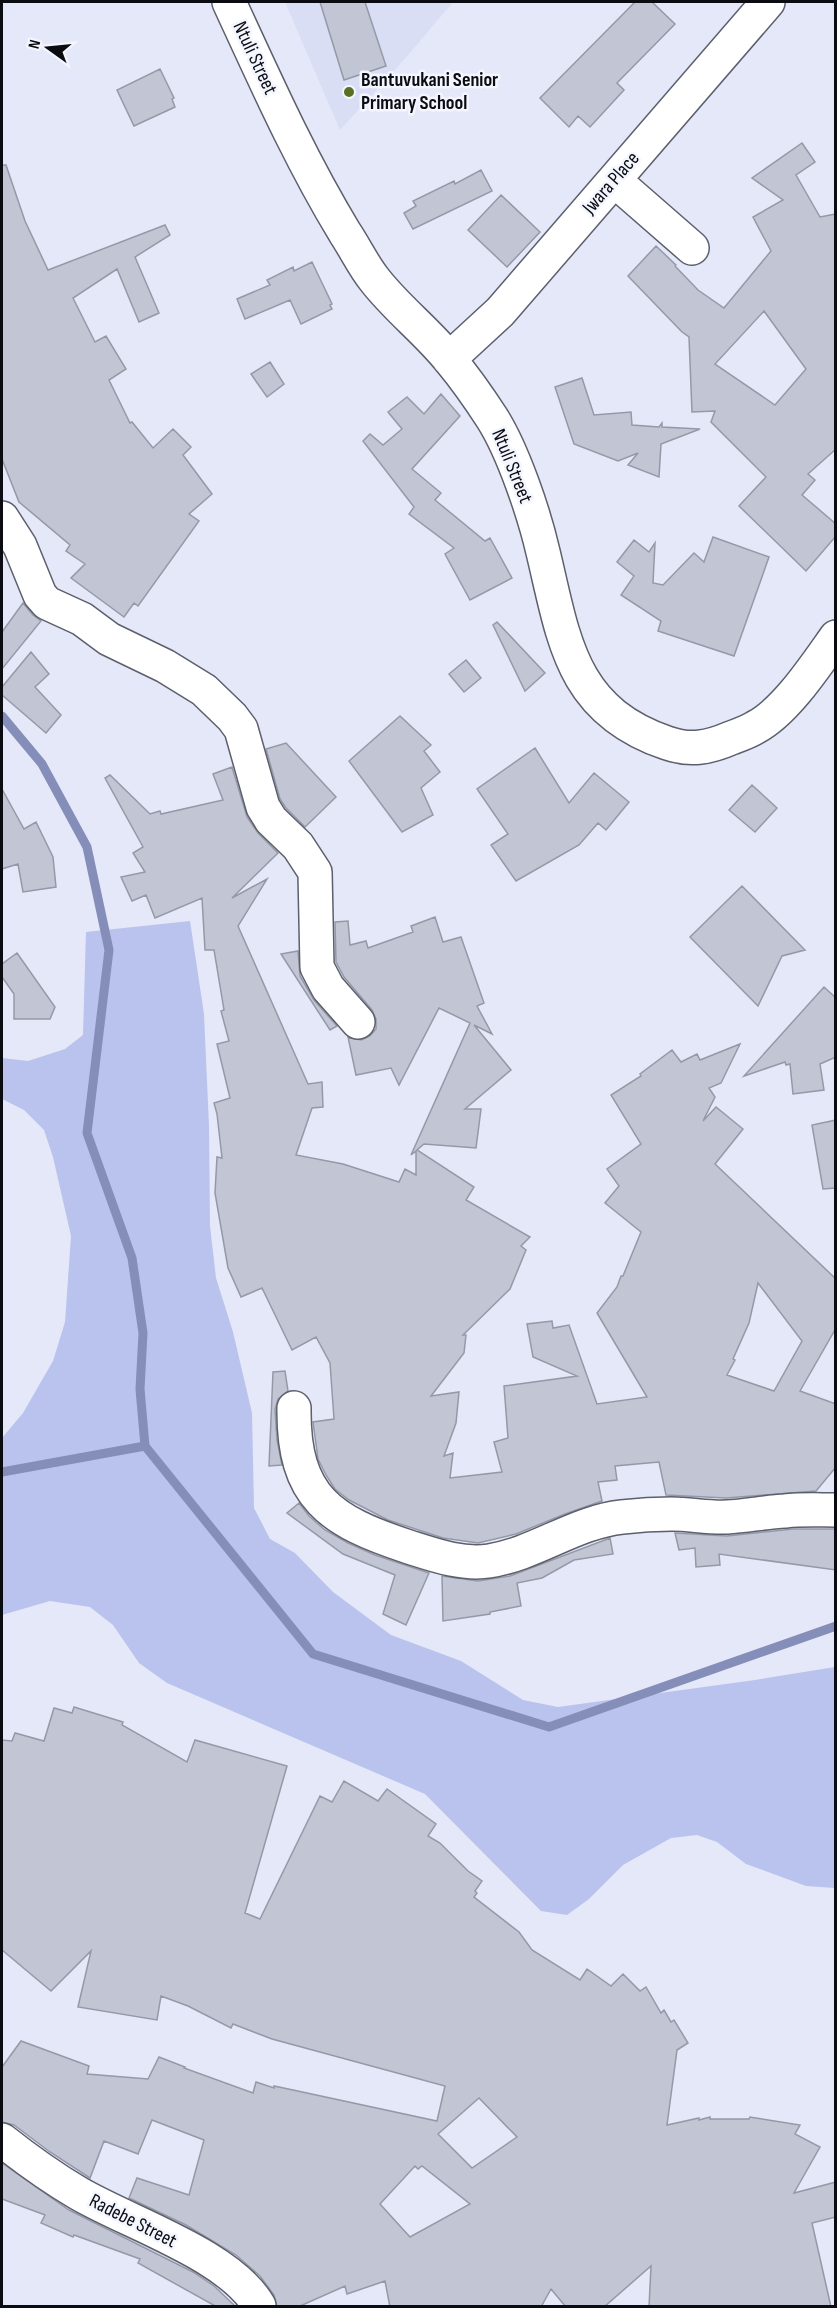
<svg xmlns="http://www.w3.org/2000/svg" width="837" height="2308" font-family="'Sofia Sans Condensed',sans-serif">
  <rect width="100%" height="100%" fill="#e4e8f8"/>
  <path fill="#d9def5" d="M285,2H453L409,54L340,130Z"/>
  <path fill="#b9c3ed" d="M190,921L204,1014L209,1126L210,1226L216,1278L233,1332L252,1413L254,1508L270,1539L295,1553L333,1592L391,1635L461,1661L523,1700L558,1707L755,1680L835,1667V1888L806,1886L746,1864L717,1842L697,1835L671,1838L623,1865L589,1899L567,1915L541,1911L425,1794L167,1683L139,1663L113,1625L90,1607L50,1601L2,1615V1438L23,1413L53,1361L65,1322L71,1236L53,1157L44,1130L24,1110L2,1099V1058L28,1061L65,1049L83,1035L86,932Z"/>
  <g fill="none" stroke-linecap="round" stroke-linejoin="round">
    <path stroke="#858eb8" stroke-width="9" d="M2,716L42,764L87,847L109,950L87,1133L132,1258L143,1333L140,1389L145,1446
      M2,1472L145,1446L313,1654L549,1727L836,1626"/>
  </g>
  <path fill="#c1c5d4" stroke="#9599a7" stroke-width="1.5" fill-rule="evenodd" d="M320,2H365L386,66L344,80Z
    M635,2H652L675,24L617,83L624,90L590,127L578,116L569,127L540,98Z
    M160,69L174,98L172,99L175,107L134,126L117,90Z
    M802,143L815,162L796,175L820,217L836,214V449L808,474L815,480L802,495L836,524V536L806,571L739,506L766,477L711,422L715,411L692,412L689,337L682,332L628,276L656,246L676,265L675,266L698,290L724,308L771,251L753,217L783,200L752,178ZM764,311L806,369L775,405L715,364Z
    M2,165H6L25,221L48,270L165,225L170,235L135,257L159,313L139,322L117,269L73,298L95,342L106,336L126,369L109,380L130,423L132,422L153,448L173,429L191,447L183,455L212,494L189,514L199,521L138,606L134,603L124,617L71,578L85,564L66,551L70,545L19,502L2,459Z
    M481,170L492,191L413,229L404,213L416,206L413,201L454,181L455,184Z
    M501,195L540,232L507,267L468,230Z
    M312,262L332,304L330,305L332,309L301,324L290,300L245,319L237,299L270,285L267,280L293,267L294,271Z
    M270,362L284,384L267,397L251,374Z
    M582,378L594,415L631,412L632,425L659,427L662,423V427L700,429L661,444L659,477L628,465L638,453L618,461L574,444L555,387Z
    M441,394L460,416L412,469L441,493L435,500L485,541L490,538L512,578L470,600L445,554L454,548L409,514L414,507L363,441L370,434L383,445L402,429L388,412L407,397L424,414Z
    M713,537L769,557L734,656L658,631L661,621L621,595L634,576L617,562L634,540L649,552L655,543L653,583L663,585L694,553L704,562Z
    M23,603L33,615L41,621L2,669V632Z
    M497,622L545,673L525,691L493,625Z
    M31,652L49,674L35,687L61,715L46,733L2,695V687Z
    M466,660L481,678L464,692L449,674Z
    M400,716L431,745L424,751L440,772L421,788L433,815L402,832L349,761Z
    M286,743L336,797L305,827L286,808L280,799L266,749Z
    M535,748L569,803L594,773L629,802L606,830L598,823L579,845L516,881L491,845L508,834L477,789Z
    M232,767L247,817L258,833L278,853L232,898L267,879L238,926L308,1084L322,1082L323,1107L312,1108L296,1155L343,1164L399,1182L405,1169L416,1175V1151L411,1155L470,1023L439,1008L399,1085L391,1068L356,1075L348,1037L361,1040L370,1036L376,1029V1019L372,1010L344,977L336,962L335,922L348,921L350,945L366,941L368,948L413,932L411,926L435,917L443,942L461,937L484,1003L477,1006L492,1034L474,1025L511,1070L465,1109H481L476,1148L424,1144L417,1150L474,1187L466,1200L530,1237L521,1246L526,1250L510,1289L463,1335H466L464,1353L431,1396L459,1392L456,1423L444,1456L453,1453L450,1478L502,1472L494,1442L508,1438L504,1386L577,1376L533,1357L527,1324L552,1321L553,1328L569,1325L597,1404L647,1397L597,1313L617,1287L621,1276H623L641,1232L605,1203L619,1186L607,1169L641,1144L611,1095L641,1076L640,1074L672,1050L681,1062L697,1054L700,1060L740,1044L721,1083L709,1088L715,1097L703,1121L716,1107L743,1129L715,1164L836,1279V1328L800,1391L836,1404V1467L816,1491L726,1498L666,1495L659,1462L615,1466L617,1480L598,1482L602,1501L565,1514L516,1534L478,1543L443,1538L388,1520L349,1500L335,1489L326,1475L318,1459L313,1422L334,1419L330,1363L316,1337L292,1350L262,1288L241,1297L228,1268L215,1193L217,1157L222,1158L217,1114L214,1103L230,1098L217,1044L229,1041L221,1011L224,1010L214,950H205L202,898L155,918L146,895L132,901L121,877L145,872L133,853L143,847L105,778L110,775L150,814L160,811L161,814L223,800L213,774ZM758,1283L802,1341L774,1391L727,1375L735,1360L733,1359L749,1323Z
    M752,785L777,808L755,832L729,810Z
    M2,789L24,829L36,822L53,857L56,887L23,892L18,864L2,869Z
    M742,886L805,950L782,956L758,1006L690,937Z
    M298,951L300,976L314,1000L337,1026L330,1030L281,954Z
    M17,953L55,1007L50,1019H14V994L2,977V964Z
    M824,987L836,998V1057L820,1064L824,1090L793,1094L790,1064L786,1065L785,1062L744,1076Z
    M836,1120V1188L823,1189L812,1125Z
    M285,1371L288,1391L278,1399L275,1409L277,1440L282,1465L269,1466L273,1372Z
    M299,1503L309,1516L325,1530L348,1543L375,1555L429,1573L406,1625L383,1614L395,1575L343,1554L287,1513Z
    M793,1529H836V1570L719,1554L720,1565L696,1567L695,1548L679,1550L675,1533L727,1536Z
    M610,1538L613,1554L574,1560L542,1578L517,1583L521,1606L490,1612V1614L443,1621L442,1576L478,1581L510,1576Z
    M74,1707L123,1722L122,1725L187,1762L195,1740L287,1766L245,1913L260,1919L320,1796L332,1802L344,1781L378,1801L387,1789L436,1824L428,1836L440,1843L468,1871L482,1881L475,1891L477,1893L474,1897L519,1932L532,1950L580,1980L587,1969L611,1986L623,1974L640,1991L646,1987L661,2013L664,2010L671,2022L674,2020L688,2043L677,2050L667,2125L699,2118V2120L710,2117V2119H749L750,2117L800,2125L795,2134L820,2147L794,2193L836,2182V2217L812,2223L831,2307H649L651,2266L604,2307H566L551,2289L541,2307H390L385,2281L347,2294L345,2286L298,2307H277L274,2295L260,2276L236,2255L186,2225L129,2198L137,2178L189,2195L204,2140L152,2120L138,2154L104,2141L90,2178L50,2152L14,2125L2,2122V2067L21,2041L89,2066L87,2074L148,2079L159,2057L185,2067L184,2068L253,2093L256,2082L274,2088V2086L293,2090L437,2121L445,2086L272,2039L233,2024L231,2028L188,2006L161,1996L157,2020L78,2007L91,1951L51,1991L2,1950V1740L12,1741L15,1733L44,1741L54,1708L72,1713ZM479,2098L517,2137L472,2168L438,2134ZM415,2166L418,2169L422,2166L470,2204L410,2237L380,2204Z
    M2,2163L69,2210L193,2272L214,2286L236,2307H217L138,2263L140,2259L74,2235L73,2237L41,2223L45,2215L2,2199Z"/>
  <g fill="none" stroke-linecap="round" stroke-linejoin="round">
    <defs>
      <path id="minor" d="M229,2C265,80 300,159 345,233C355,248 363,265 374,279C397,309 427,331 450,360C465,378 479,398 492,418C513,451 534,513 543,552C564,639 570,710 667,743C690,751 708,748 731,738C739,735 748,732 756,727C786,711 816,665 836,637
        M614,180L692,248
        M449,359L500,312L768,2
        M2,518L20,546L40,595L47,603L82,619L109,639L165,666L204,690L232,717L241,729L263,807L271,820L298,846L315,872L317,967L328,988L358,1022
        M294,1408C293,1498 330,1521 409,1547C434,1555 462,1565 489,1561C535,1554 575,1522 622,1517C639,1515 656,1514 672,1514C690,1514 709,1518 727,1517C746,1516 766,1512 785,1511C802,1509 819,1510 836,1510
        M2,2140C26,2159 51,2177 78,2193C129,2223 230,2255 259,2306"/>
    </defs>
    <use href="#minor" stroke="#5c5f6c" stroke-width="36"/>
    <use href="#minor" stroke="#fff" stroke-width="33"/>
  </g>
  <circle fill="#587022" stroke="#f3f6ff" stroke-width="2" cx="349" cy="92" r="6"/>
  <g text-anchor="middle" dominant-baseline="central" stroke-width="5" stroke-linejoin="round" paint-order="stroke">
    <g font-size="20" fill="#0b0c11" stroke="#f3f6ff">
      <text transform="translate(255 58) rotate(65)">Ntuli Street</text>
      <text transform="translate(611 183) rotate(-49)">Jwara Place</text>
      <text transform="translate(512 466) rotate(68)">Ntuli Street</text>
      <text transform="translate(133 2221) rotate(27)">Radebe Street</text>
    </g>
    <g font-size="20" font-weight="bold" fill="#0b0c11" stroke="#f3f6ff" text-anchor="start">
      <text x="361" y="80">Bantuvukani Senior<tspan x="361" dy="23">Primary School</tspan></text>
    </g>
  </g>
  <rect width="837" height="2308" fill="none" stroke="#0b0c11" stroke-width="6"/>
  <g transform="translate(48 48) rotate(285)" stroke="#f3f6ff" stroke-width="4.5" paint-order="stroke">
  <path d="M0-4.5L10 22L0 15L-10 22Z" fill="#0b0c11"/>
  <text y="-9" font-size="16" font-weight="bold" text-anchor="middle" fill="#0b0c11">N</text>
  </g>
</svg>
